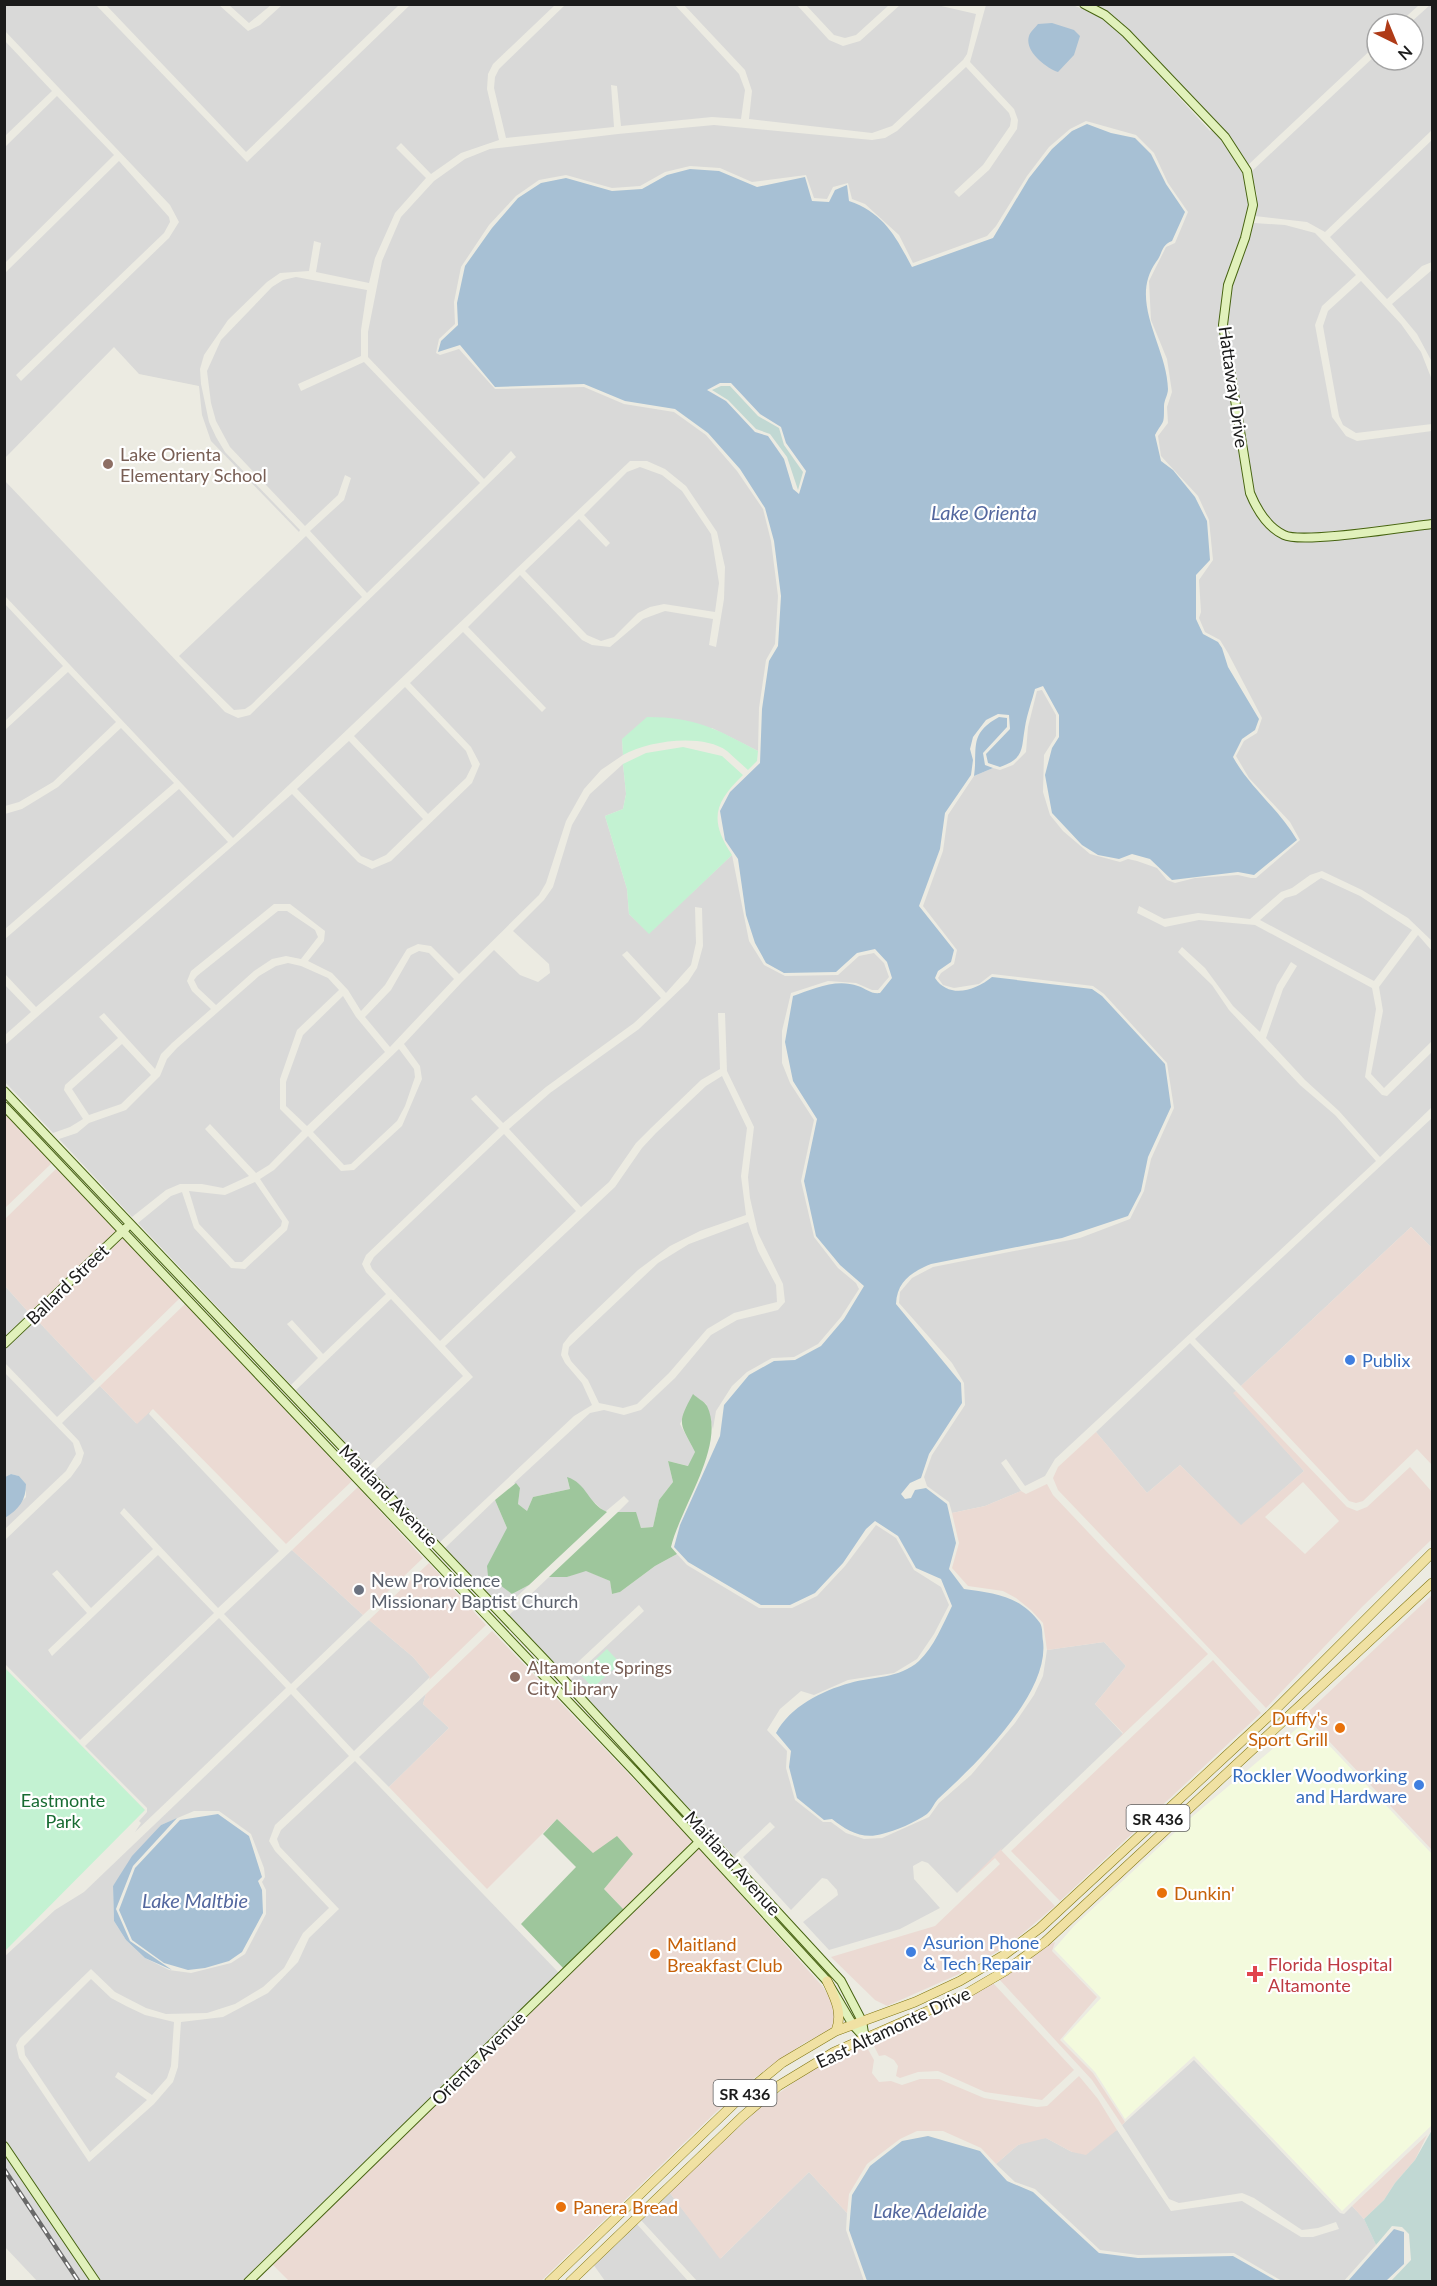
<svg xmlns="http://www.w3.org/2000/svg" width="1437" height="2286" font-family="Lato,sans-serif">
  <rect width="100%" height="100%" fill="#ecebe2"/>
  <path fill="#d9d9d8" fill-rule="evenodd" d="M5,4L96,5L247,162L410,5H555L493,64L488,74L487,89L499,140L461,153L431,174L401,143L396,148L426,178L395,213L375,258L369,283L316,272L321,243L314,241L309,271L280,273L267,282L228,320L204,355L200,369L201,384L209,422L216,437L225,452L300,530L299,532L211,441L202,415L199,386L139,374L114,347L5,458V273L119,161L169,217L170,222L164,233L16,375L21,381L169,238L179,222L170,205L5,31Z
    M1070,4L1103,17L1115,28L1210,131L1213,129L1222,139L1244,173L1250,204L1242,237L1225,284L1220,324L1246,493L1253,511L1281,538L1299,543L1432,528V941L1408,918L1362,890L1322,871L1310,875L1292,888L1281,892L1250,919L1198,913L1164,919L1139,906L1137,913L1165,927L1199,920L1255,925L1372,988L1376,1009L1365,1077L1382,1095L1387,1096L1432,1052V1107L1380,1157L1339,1111L1305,1080L1266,1038L1283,989L1297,966L1291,962L1277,985L1260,1032L1233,1006L1205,968L1182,947L1178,952L1212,985L1229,1010L1300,1085L1335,1115L1376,1161L1055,1459L1045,1476L1025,1486L1006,1459L1001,1463L1021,1491L985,1506L952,1513L949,1502L927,1486L924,1477L932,1455L965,1405L964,1383L952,1363L899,1303L900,1292L912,1278L933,1267L1080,1238L1130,1219L1144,1191L1151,1159L1174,1108L1167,1063L1104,994L1093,986L992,974L979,984L954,988L943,985L938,978L941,973L954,964L957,950L923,906L943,851L948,815L974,776L993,768L1000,770L1013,765L1026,752L1028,727L1037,691L1042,690L1056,715V736L1044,755L1043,792L1050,815L1063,831L1090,854L1120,862L1128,859L1137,861L1157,868L1167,880L1175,883L1195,878L1238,875L1251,878H1256L1300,840L1290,822L1249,778L1236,756L1244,741L1257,733L1262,718L1228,653L1220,640L1205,632L1199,618L1201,612L1199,580L1213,560L1209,520L1198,496L1161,456L1158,436L1168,423L1167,407L1172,392L1167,359L1151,320L1149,281L1166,247L1175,243L1188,212L1168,183L1154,153L1136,135L1086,121L1070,129L1049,147L1027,176L996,226L987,236L913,263L899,235L865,204L852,199L848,183L833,187L827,199L814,198L806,175L752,182L720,168L690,166L665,172L640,186L612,188L566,175L539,180L516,196L489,225L461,267L454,302L455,324L439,339L436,353L440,355L459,349L495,389L584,387L624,404L674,412L706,435L737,471L763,509L771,541L778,596L775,644L766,660L759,708L758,751L712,728L622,739L623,755L601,770L584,789L566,821L546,883L539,895L459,974L431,946L418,944L407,949L385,985L361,1011L348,990L332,973L308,961L324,941L325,931L290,904H274L191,971L187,981L192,991L211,1009L172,1043L161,1054L155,1069L104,1013L99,1017L118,1038L65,1085L64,1090L83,1119L70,1127L53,1133L5,1082L4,1046L292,794L358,862L372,869L391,861L472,783L480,764L471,747L410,683L463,632L542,712L546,708L468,627L520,575L582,640L592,645L610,647L643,619L665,611L713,619L709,645L716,647L724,599L725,567L717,532L686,486L665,469L647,461H630L233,838L5,596V481L225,712L238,718L250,715L516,457L511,451L484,479L368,357V332L382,261L401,217L434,181L465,159L490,149L618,134L714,125L872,140L885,138L897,131L966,67L1009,113L1011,119L1010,126L983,165L954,192L959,197L989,170L1017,129L1018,120L1014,109L970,62L986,5Z
    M106,5H219L248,31L260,25L282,5H399L246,152Z
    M229,5H271L249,23Z
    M675,5L739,74L745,90L741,119L712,117L621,126L617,86L611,85L614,127L506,138L494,88L495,77L499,69L565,5Z
    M684,5H797L829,40L843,46L860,41L900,5H937L976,14L967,54L963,60L892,126L872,133L749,119L752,91L745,70Z
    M806,5H889L856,35L845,38L834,35Z
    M1093,5H1419L1398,24H1377V44L1248,165L1227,134Z
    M1430,5H1432V130L1325,232L1307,222L1255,216L1257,195L1251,172L1377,54V60H1413V24H1409Z
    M5,41L52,91L5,136Z
    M57,96L114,155L5,263V147Z
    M1432,140V262L1422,266L1387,299L1330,237Z
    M1254,223L1285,225L1315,233L1356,275L1322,306L1315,325L1332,417L1346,436L1357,441L1432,431V520L1298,535L1277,527L1259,508L1253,492L1227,325L1232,286Z
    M1432,270V362L1417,334L1392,304Z
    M296,277L367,290L361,330V356L298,384L301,391L364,362L480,483L367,593L310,531L344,500L351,478L345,475L338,495L305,526L230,447L216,421L211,403L207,371L221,340L272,287L283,280Z
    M1361,281L1401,324L1421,352L1432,380V424L1356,433L1343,425L1339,416L1323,326L1328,311Z
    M640,467L662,475L682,491L711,534L719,583L715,612L664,604L650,607L638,613L614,637L601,641L587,635L525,571L579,519L606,547L610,543L584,515L627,472Z
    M306,536L362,597L251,705L245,709L234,710L179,656Z
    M5,604L63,666L5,721H4Z
    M68,672L116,722L53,782L19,802L5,806V730Z
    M405,687L466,751L472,766L466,778L428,814L354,736Z
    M121,728L174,783L5,929V814L22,809L58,787Z
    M349,741L423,819L386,855L373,861L361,856L297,789Z
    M623,764L626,794L623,809L605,816L627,889L629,914L649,933L732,855L749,941L764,965L785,976L838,975L859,956L874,953L884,963L889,977L878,990H872L856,983L828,981L791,993L782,1031V1063L790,1083L814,1120L801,1181L814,1237L838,1268L856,1283L859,1289L841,1317L818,1344L794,1357L772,1358L747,1372L732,1386L716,1411L713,1429L706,1404L693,1395L680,1424L695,1452L689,1466L668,1461L673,1482L659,1500L653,1527L641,1528L635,1512H618L629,1501L624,1496L605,1512L567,1478L570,1489L533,1497L527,1511L518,1504L520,1488L514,1483L590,1413L604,1410L624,1415L641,1410L675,1378L711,1335L737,1320L778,1310L785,1302L783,1284L758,1233L750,1198L748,1177L754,1127L727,1071L725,1013H718L720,1069L701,1080L651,1128L636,1143L609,1182L581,1207L509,1129L550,1093L639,1029L688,982L697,968L703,946L702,908L695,907L696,943L691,965L666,993L627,951L622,955L661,998L634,1023L546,1087L503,1123L476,1095L471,1099L499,1128L366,1255L362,1264L366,1272L386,1294L323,1354L292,1320L287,1324L318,1358L291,1385L138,1223L171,1196L182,1192L194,1228L231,1268L245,1269L287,1230L289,1222L260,1179L274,1170L308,1136L341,1171L354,1170L402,1126L422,1079L420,1066L404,1044L462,982L494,950L520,975L538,982L550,973L549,964L513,931L544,900L553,887L572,825L590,794Z
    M179,789L228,842L36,1007L5,974V939Z
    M1321,878L1360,896L1412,930L1374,981L1260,920L1285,898L1296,895Z
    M278,911H287L315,930L318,937L301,959L286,956L272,959L254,971L216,1005L198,988L194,980L197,976Z
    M1418,935L1432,951V1041L1384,1088L1371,1074L1383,1011L1379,987Z
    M419,951L429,953L454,979L390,1047L365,1017L391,990L411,955Z
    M288,963L301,966L328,978L339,990L297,1030L280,1079V1109L302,1131L269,1165L256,1173L210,1124L205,1129L249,1176L223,1188L202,1184H180L166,1190L132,1217L59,1139L77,1133L89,1123L126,1110L160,1076L167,1059L177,1048L259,976L276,966Z
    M4,984L31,1012L5,1035H4Z
    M343,996L356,1017L385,1052L307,1126L286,1106V1082L303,1035Z
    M122,1044L151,1075L121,1104L89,1115L72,1089Z
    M399,1049L414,1069L415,1077L405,1106L397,1121L351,1164L344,1165L313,1132Z
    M722,1076L747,1128L741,1176L746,1215L700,1231L670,1246L638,1270L570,1335L563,1344L561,1355L565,1363L582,1383L592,1405L574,1416L439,1543L373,1472L473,1377L445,1346L615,1187L642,1148L656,1133L706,1086Z
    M1432,1118V1248L1411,1227L1241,1386L1195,1339Z
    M504,1134L576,1211L440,1341L372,1269L370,1264L374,1257Z
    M255,1182L282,1221L281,1226L242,1262H235L199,1224L189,1191L225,1195Z
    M748,1222L758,1251L776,1285L777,1302L734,1313L707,1329L669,1373L637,1404L623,1408L599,1403L588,1380L571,1361L568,1354L569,1347L658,1263L689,1244Z
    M5,1286L30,1314L5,1339Z
    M391,1299L463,1376L368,1467L296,1390Z
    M36,1319L95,1381L57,1417L5,1363V1349Z
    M1190,1343L1236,1391L1234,1393L1304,1471L1241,1526L1180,1465L1147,1493L1096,1432Z
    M4,1372L73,1443L76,1454L66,1471L5,1529V1518L26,1497V1484L19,1476L11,1474L5,1477Z
    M100,1386L136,1423L151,1410L149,1414L279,1551L218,1608L124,1508L120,1513L153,1549L91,1608L57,1570L52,1574L87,1613L48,1650L52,1656L158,1555L214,1613L80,1740L5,1664V1540L71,1477L81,1463L84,1453L79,1441L62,1423Z
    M495,1500L507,1528L502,1586L512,1594L529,1585L503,1610L445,1548Z
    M876,1525L896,1538L914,1570L941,1587L949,1605L934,1634L917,1659L894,1673L848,1680L814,1695L801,1691L780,1709L767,1730L787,1751L786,1768L795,1800L823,1822H831L846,1833L864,1839L882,1838L929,1817L939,1803L971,1775L1015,1723L1034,1695L1043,1676L1047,1650L1104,1642L1126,1666L1095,1704L1123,1734L957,1893L928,1863L922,1861L913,1866L914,1879L940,1908L900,1929L829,1950L803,1922L838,1895L837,1890L827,1879L822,1878L791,1910L743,1857L775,1827L770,1822L736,1854L735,1857L569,1681L644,1611L639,1605L564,1675L508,1616L549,1577H567L585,1570L610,1581L612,1594L620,1592L655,1566L677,1554L687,1565L759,1608H792L817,1596L845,1566Z
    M292,1550L363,1615L291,1684L224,1614Z
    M219,1618L286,1688L135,1832L141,1823L139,1821L147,1812V1808L85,1746Z
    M369,1620L413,1657L430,1677L354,1751L296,1689Z
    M291,1694L349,1756L275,1825L269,1841L275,1851L329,1908L303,1933L284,1968L263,1987L235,2004L207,2013L166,2014L146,2008L115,1992L91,1969L20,2038L16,2045L19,2058L89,2162L154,2104L173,2082L178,2067L181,2022L223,2017L268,1993L298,1962L309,1938L339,1909L280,1847L277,1839L281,1830L355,1761L559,1973L242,2281L100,2282L5,2140L4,1957L55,1910L84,1892ZM194,1811H219L251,1834L264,1868L265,1877L262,1882L266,1890V1914L245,1954L231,1963L191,1973L169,1970L145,1958L126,1940L114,1921L113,1886L161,1825Z
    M426,1694L423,1704L449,1728L389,1787L359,1757Z
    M91,1979L111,1998L126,2006L145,2015L174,2022L171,2066L167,2078L152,2095L118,2072L115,2077L147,2100L90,2152L25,2055L24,2046Z
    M1194,2060L1340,2213L1344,2214L1352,2206L1364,2219L1376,2245L1343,2282L1282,2281L1234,2253L1138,2255L1100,2250L1035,2189L1015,2182L996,2164L1018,2145L1033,2139L1046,2138L1072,2152L1117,2130L1171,2211L1242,2201L1301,2237H1313L1339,2229L1336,2222L1318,2228L1302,2230L1254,2198L1242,2193L1179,2203L1169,2199L1122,2125Z
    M4,2152L92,2281H37L5,2247Z
    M809,2172L847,2213L846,2230L864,2281H697L640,2219L669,2192L721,2258Z
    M636,2223L688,2281H605L593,2264Z"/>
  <path fill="#ebdad3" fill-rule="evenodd" d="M5,1112L52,1163L5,1208Z
    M57,1168L117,1231L30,1314L5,1286V1219Z
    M1411,1227L1432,1248V1465L1417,1449L1363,1501L1356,1503L1349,1501L1241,1386Z
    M122,1237L180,1298L95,1381L36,1319Z
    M185,1304L352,1481L286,1544L153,1409L137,1424L100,1386Z
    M1236,1391L1347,1507L1357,1511L1367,1507L1410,1467L1432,1492V1539L1361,1608L1266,1708L1058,1490L1053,1478L1058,1467L1096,1432L1147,1493L1180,1465L1241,1525L1304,1471L1233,1393ZM1303,1482L1339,1521L1305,1554L1265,1517Z
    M1047,1484L1053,1495L1105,1550L1208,1654L1116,1741L1123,1733L1095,1704L1126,1666L1104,1642L1047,1650L1043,1623L1031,1610L1016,1598L1003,1591L968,1586L952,1568L959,1543L952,1513L985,1506L1021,1491L1026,1494Z
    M358,1487L423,1558L363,1615L292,1550Z
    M429,1563L486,1625L429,1680L430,1677L413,1657L369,1620Z
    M1432,1595V1850L1308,1719L1305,1718L1292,1727Z
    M492,1631L694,1842L624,1910L604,1889L633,1853H593L557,1819L487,1889L389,1787L449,1728L423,1704L426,1694Z
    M1213,1660L1261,1713L1060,1901L1011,1851Z
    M1003,1847L1001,1850L1055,1906L1010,1944L959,1974L887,2006L875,2000L831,1957L935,1926L1000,1864L995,1858L957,1893Z
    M699,1848L823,1987L834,2005L835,2028L804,2043L743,2086L541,2281H289L271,2263Z
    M1055,1942L1052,1951L1097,1997L1060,2040L1093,2073L1125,2122L1122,2125L1092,2080L999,1979L1047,1945Z
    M993,1983L1074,2070L1042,2100L985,2092L938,2071L918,2072L900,2078L896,2076L898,2066L894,2060L885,2055L879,2056L872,2042L917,2023Z
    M865,2044L874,2060L872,2073L879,2082L891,2081L902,2085L920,2079H939L984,2098L1037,2107L1047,2106L1079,2076L1098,2099L1117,2130L1086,2155L1072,2152L1046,2138L1018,2145L996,2164L981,2148L943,2131H917L900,2139L867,2164L849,2194L847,2213L809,2172L720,2259L669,2192L764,2104L815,2067Z
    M1427,2135L1415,2160L1395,2183L1384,2200L1364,2219L1352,2206Z"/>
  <path fill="#f3fadd" d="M1306,1721L1432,1854V2125L1342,2211L1194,2056L1125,2119L1095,2072L1063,2039L1101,1998L1054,1949L1074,1926L1187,1821Z"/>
  <path fill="#9ec69c" d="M693,1394C697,1398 704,1401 707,1406C726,1445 681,1506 671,1547L677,1554L655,1566L620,1592L612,1594L610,1581L586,1571L567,1577H549L618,1512H636L641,1528L653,1527L659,1500L673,1482L668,1461L688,1466L695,1452C680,1422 676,1425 693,1394Z
    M567,1477C587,1483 588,1504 607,1512L529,1585L512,1594L488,1576L487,1566L507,1528L495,1500L516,1483L520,1488L518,1504L527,1511L533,1497L570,1489Z
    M557,1819L593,1853L617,1836L633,1854L604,1889L624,1910L564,1969L521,1924L576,1867L543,1834Z"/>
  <path fill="#c1d8d3" d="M721,386H730L758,416L779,428L784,445L803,472L798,490L787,457L770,434L756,429L728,400L712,390Z
    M1432,2130V2281H1391L1411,2260L1409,2234L1402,2227L1392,2226L1376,2245L1364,2219L1384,2200L1395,2183L1415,2160Z"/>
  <path fill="#c3f2d2" d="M647,717C696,717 716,729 758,751L757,761L748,770C741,764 734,757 727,751C702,733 648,741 623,755L622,739Z
    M683,747L722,756L743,775C714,803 709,820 732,855L649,934L629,914L627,889L605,816L623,809L626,794L623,764L646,753Z
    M607,1649L620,1663L593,1688L580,1674Z
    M5,1668L145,1810L5,1951Z"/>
  <path fill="#a7c0d4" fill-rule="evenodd" d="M1052,23L1074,30L1080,36L1074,55L1058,72C1046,68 1024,51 1029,36C1030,32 1035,28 1038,24Z
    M1087,124L1111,133L1135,138L1151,154L1166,184L1185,212L1172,241C1161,245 1163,253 1156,262C1128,302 1167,346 1168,389C1168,395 1164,400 1164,406C1164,426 1164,419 1155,435L1161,461L1173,470L1195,497L1207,521L1210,560L1196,575V619L1203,634L1218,642L1222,648L1228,667L1259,719L1255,730L1242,739L1233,757C1250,788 1279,809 1297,840L1254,875L1238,872L1172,880L1150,859L1132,854L1119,859L1098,855L1082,845L1052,813L1045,775L1052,748L1059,737V715L1043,686L1035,689C1032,701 1027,714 1025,727C1021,749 1025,758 1000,767L988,763L986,754L1010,729L1009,715L998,714L986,720L973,737L970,749L973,760L971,775L945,813L940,849L919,906L954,950L951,962L938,971L935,978C949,999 975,991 992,977L1092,989L1102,996L1165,1064L1171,1107L1148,1157L1141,1191L1128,1216L1062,1238L931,1264C912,1272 897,1281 896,1304L961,1383L962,1403L929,1454L921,1478L910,1483L901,1494L905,1499L911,1498L915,1490L926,1488L947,1504L956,1543L949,1569L964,1589C994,1593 1021,1596 1040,1623C1043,1628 1042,1636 1043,1641C1050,1694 974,1766 938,1799C934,1803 932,1810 927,1814C916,1822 895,1831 882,1834C862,1840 846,1830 832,1819L824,1820L797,1798L789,1767L791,1751L776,1733C790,1707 821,1691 850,1683C873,1676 899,1679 919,1661C934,1647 943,1624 952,1606L941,1579L916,1568L898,1536L875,1521L866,1529L843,1563L815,1593L790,1605H761L688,1562L674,1547L680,1525L720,1436L724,1405L749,1375L774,1361L795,1360L821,1346L844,1319L864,1286L840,1265L816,1236L804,1181L817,1119L793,1081L785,1042L793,996C813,989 836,978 858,986C867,989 870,994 880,993L892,978L887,962L875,949L857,953L836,972L784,973L766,963L755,943L746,915L738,859L725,840L720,811L730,792L760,763L762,709L769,661L778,646L781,596L774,541L765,508L740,469L708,433L675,409L625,401L584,384L495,387L460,345L438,352L441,341L458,325L457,303L465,266L492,228L518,198L541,183L566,178L612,191L642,189L667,175L690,169L719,171L757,187L805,177L812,201L829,202L835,190L847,185L849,201C884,213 896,237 912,267L993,238L1029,178L1052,149L1072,131ZM720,383H731L760,414L781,427L786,443L806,471L799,494L793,489L784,459L768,436L755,432L726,401L707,390Z
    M999,717L1007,718V727L983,753L985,765L993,768L974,776C978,748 968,734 999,717Z
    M11,1474L19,1476L26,1484C26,1500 19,1509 5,1518V1477Z
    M218,1814L249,1836L262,1877L258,1881L262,1890L263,1913L242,1952L229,1961L205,1968L188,1970L164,1963L132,1940L119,1910L135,1868L180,1820Z
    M177,1818L133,1866L116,1909L130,1941L172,1970L145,1958L126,1940L114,1921L113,1886L132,1856L161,1825Z
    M928,2136L980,2151L1007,2181L1033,2192L1099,2253L1138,2258L1233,2256L1277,2281H867L849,2230L852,2195L870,2166L902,2141Z
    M1394,2229L1404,2232V2264L1386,2281H1348Z"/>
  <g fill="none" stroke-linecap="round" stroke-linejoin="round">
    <defs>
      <path id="secondary" d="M1084,4L1105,15L1126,33L1225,137L1247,171L1253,205L1245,238L1228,285L1223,325L1250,493C1257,510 1267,527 1284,535C1302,544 1406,527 1432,524
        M4,1091L564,1680L841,1981L862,2021L865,2039
        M4,1106L635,1772L827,1981L853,2025L865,2038
        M4,1344L126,1228
        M4,2146L96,2282
        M248,2282L702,1839"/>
      <path id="primary" d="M827,1981C835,1998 843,2013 836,2031
        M549,2282L743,2095L782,2063L836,2031L915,2002L960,1981L1004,1955L1040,1928L1269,1716L1432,1553
        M570,2282L742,2117L778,2086L834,2052L964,1995L1005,1971L1045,1942L1432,1583"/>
    </defs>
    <use href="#secondary" stroke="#476411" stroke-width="10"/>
    <use href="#primary" stroke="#817712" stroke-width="10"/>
    <use href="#secondary" stroke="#e1f1bb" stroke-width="8"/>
    <use href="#primary" stroke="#f0e1a3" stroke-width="9"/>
    <defs>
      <path id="rail" d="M4,2169L79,2282"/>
    </defs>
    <use href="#rail" stroke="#696969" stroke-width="4.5"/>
    <use href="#rail" stroke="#fff" stroke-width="2" stroke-dasharray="7" stroke-linecap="butt"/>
  </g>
  <g fill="#8d6e63" stroke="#fff" stroke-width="2">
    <circle cx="108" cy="464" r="6"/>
    <circle cx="515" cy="1677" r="6"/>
  </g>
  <g fill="#3f7fe0" stroke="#fff" stroke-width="2">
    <circle cx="1350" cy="1360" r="6"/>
    <circle cx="1419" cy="1785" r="6"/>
    <circle cx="911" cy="1952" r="6"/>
  </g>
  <circle fill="#6b7280" stroke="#fff" stroke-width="2" cx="359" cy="1590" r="6"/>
  <g fill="#e8710a" stroke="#fff" stroke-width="2">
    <circle cx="1340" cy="1728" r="6"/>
    <circle cx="1162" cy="1893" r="6"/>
    <circle cx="655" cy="1954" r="6"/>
    <circle cx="561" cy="2207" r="6"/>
  </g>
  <path fill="#e0444e" stroke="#fff" stroke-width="2" d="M1252 1965h6v6h6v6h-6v6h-6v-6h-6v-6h6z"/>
  <g text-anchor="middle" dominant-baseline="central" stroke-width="4.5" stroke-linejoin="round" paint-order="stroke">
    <g fill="#fff" stroke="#5f5f5f" stroke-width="1.5">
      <rect x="1126.5" y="1805" width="63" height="26" rx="4.5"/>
      <rect x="713.5" y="2080" width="63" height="26" rx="4.5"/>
    </g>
    <g font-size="16" font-weight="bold" fill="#1b1b1b">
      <text x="1158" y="1818">SR 436</text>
      <text x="745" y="2093">SR 436</text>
    </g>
    <g font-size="18" fill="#1b1b1b" stroke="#fff">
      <text transform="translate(1234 387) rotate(82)">Hattaway Drive</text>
      <text transform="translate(67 1284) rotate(-44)">Ballard Street</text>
      <text transform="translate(389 1495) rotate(46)">Maitland Avenue</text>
      <text transform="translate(733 1863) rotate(48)">Maitland Avenue</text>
      <text transform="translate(893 2027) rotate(-25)">East Altamonte Drive</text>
      <text transform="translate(478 2058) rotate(-45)">Orienta Avenue</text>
    </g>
    <g font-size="18" fill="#785e54" stroke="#fff" text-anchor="start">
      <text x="120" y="454">Lake Orienta<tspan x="120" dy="21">Elementary School</tspan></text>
      <text x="527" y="1667">Altamonte Springs<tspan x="527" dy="21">City Library</tspan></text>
    </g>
    <g font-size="18" fill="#366cbe" stroke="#fff" text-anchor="start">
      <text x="1362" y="1360">Publix</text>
      <text x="1407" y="1775" text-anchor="end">Rockler Woodworking<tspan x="1407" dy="21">and Hardware</tspan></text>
      <text x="923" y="1942">Asurion Phone<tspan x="923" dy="21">&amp; Tech Repair</tspan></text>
    </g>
    <g font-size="18" fill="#5b616d" stroke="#fff" text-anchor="start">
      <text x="371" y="1580">New Providence<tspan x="371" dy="21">Missionary Baptist Church</tspan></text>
    </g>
    <g font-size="18" fill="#c56008" stroke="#fff" text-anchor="start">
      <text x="1328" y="1718" text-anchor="end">Duffy's<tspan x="1328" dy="21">Sport Grill</tspan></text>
      <text x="1174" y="1893">Dunkin'</text>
      <text x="667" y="1944">Maitland<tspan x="667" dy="21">Breakfast Club</tspan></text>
      <text x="573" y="2207">Panera Bread</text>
    </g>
    <g font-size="18" fill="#186b32" stroke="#fff">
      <text x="63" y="1800">Eastmonte<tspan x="63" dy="21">Park</tspan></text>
    </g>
    <g font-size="18" fill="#be3a42" stroke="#fff" text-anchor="start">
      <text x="1268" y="1964">Florida Hospital<tspan x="1268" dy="21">Altamonte</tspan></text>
    </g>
    <g font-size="20" font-style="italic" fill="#54689f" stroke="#fff">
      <text x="984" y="512">Lake Orienta</text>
      <text x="195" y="1900">Lake Maltbie</text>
      <text x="930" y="2210">Lake Adelaide</text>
    </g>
  </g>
  <rect width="1437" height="2286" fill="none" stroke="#1b1b1b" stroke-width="12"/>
  <g transform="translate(1395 42) rotate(137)"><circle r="28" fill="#ffffff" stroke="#a4a4a4" stroke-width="1.5"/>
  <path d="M0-4.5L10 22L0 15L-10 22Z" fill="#af3b18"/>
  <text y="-9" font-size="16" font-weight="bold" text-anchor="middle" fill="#1b1b1b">N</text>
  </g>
</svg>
